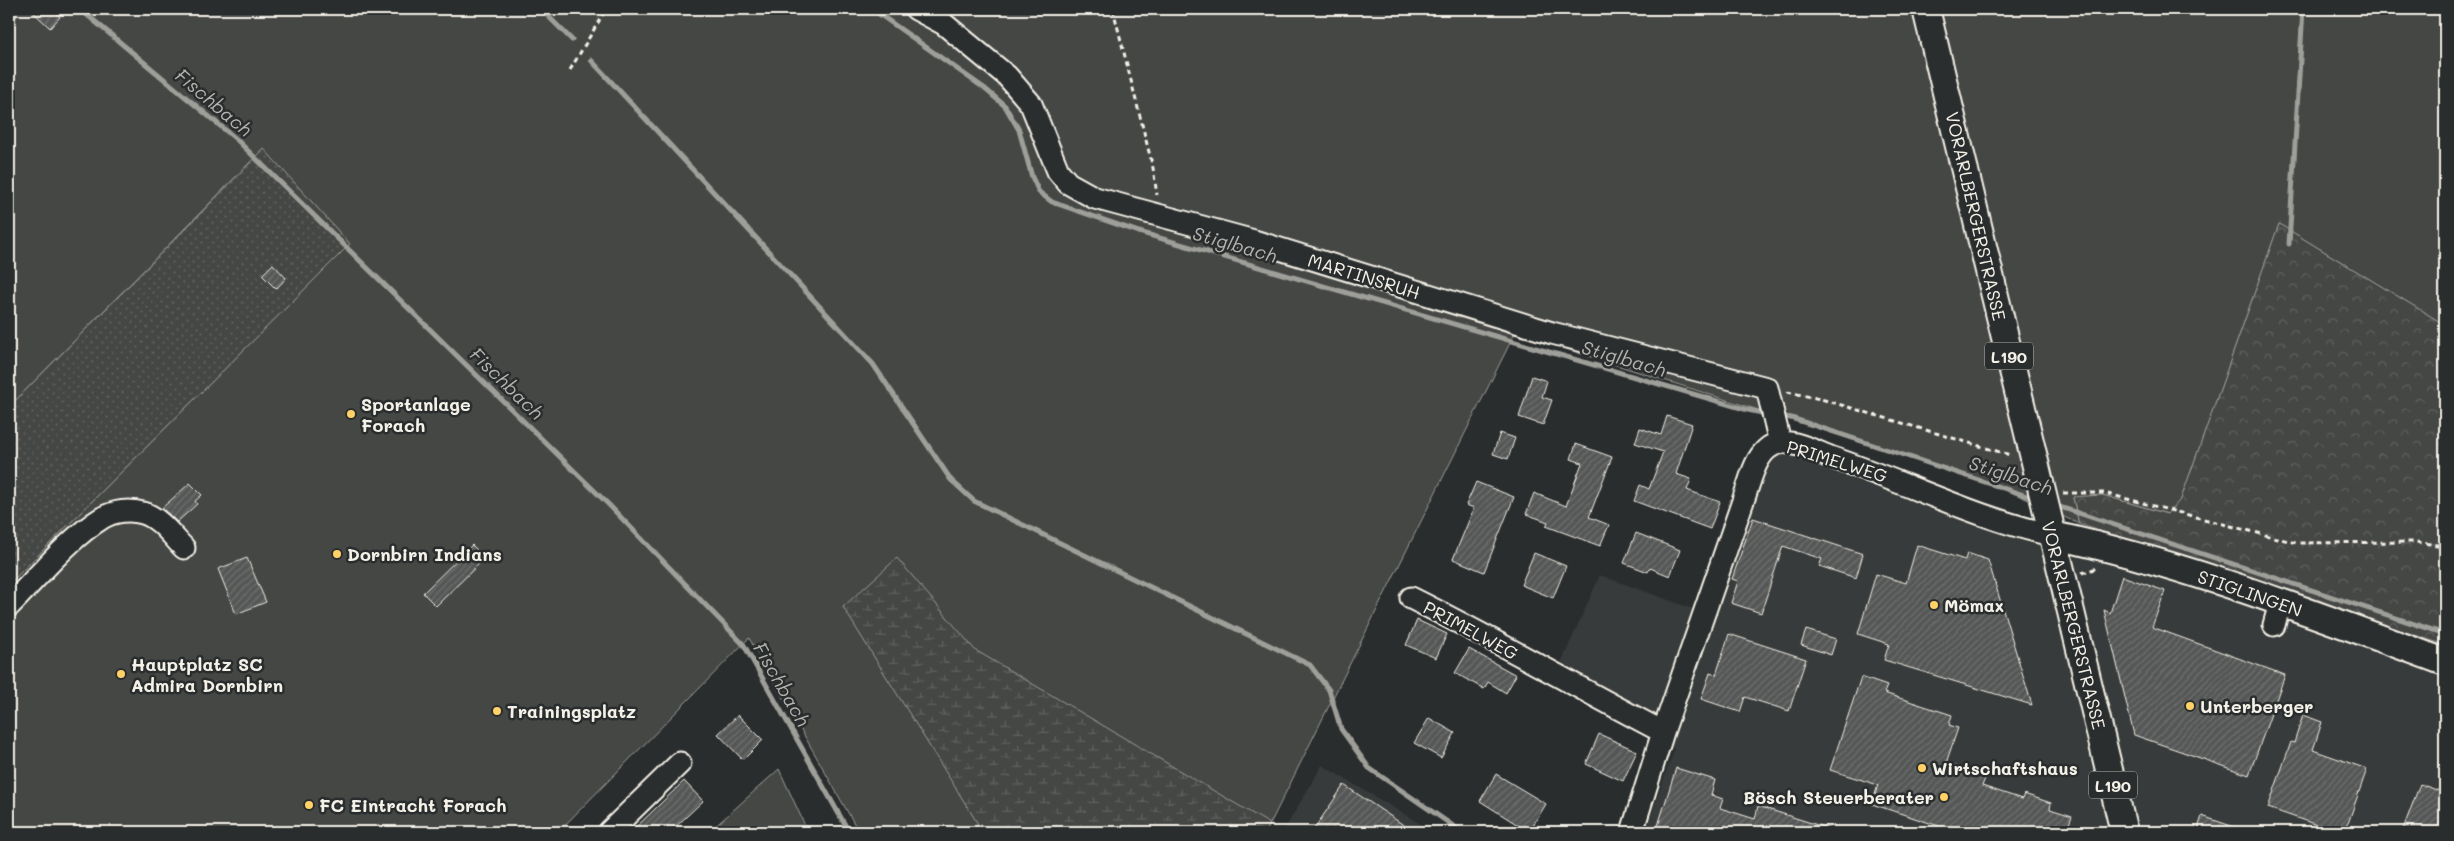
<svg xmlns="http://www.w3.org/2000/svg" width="2454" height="841" font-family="Mali,sans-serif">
  <defs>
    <pattern id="forest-crowns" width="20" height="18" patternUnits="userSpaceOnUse" patternTransform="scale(1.25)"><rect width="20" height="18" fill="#444645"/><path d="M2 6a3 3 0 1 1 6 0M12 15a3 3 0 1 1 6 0" fill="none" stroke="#606160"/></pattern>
    <pattern id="wetland-marsh" width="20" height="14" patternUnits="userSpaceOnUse" patternTransform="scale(1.25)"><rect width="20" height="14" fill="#444645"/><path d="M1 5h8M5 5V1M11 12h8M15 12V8" fill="none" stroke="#606160"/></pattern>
    <pattern id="garden-dots" width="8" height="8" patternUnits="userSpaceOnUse" patternTransform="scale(1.25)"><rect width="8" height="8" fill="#444645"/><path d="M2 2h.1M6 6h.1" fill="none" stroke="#606160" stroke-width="1.8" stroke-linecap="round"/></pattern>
    <pattern id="building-hatch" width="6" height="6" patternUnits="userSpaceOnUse" patternTransform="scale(1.25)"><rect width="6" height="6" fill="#555756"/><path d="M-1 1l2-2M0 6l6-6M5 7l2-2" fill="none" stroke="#6e706e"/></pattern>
  </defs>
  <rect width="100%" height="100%" fill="#2a2d2e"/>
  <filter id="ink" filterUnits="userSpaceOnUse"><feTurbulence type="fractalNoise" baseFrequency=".02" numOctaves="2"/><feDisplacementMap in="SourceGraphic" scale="10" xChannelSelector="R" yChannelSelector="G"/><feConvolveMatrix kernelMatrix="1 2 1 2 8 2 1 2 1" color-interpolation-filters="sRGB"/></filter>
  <g filter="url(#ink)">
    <path fill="#373a3a" d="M1774,450L2022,534L2111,553L2445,670V832H1645L1674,750L1652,716L1561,663L1600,575L1693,609H1713L1751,499Z
      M1322,765L1434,832H1283Z"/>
    <path fill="#444645" stroke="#9c9c96" d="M9,9H2445V325L2279,224L2181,499L2168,514L2102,495L2073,498L2079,524L1999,486L1515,333L1266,832H859L749,638L558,832H9V584L350,244L263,149L9,407Z
      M779,769L808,832H709Z"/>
    <path fill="url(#forest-crowns)" stroke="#9c9c96" d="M2279,224L2445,325V645L2079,524L2073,497L2102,495L2167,514L2181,499Z"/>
    <path fill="url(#wetland-marsh)" stroke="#9c9c96" d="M897,558L975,650L1270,824L1266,832H983L843,607Z"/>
    <path fill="url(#garden-dots)" stroke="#9c9c96" d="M264,149L350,244L9,584V407Z"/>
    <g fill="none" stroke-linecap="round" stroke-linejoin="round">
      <path stroke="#9f9f9a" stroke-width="5" d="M80,9L236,139L609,505L744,645L849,832
        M541,9L572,40
        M872,9L984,88L1005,106L1019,130L1032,177L1039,192L1052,202L1139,232L1748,410L1767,414
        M591,60L873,364L951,480L974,501L1310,665L1329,690L1341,729L1369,768L1462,832
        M2289,244L2303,9
        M1778,416L1792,418L2036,499
        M2054,505L2445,634"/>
    </g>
    <path fill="url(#building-hatch)" stroke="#f4f1e8" d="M30,9H52L60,17L50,28Z
      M273,264L286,278L276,289L262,275Z
      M1532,376L1547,381L1542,397L1552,400L1543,425L1519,417Z
      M1667,416L1692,424L1676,474L1691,479L1687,490L1720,502L1710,529L1634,501L1640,485L1649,489L1663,452L1635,443L1640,428L1661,435Z
      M1500,433L1515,438L1508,459L1493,454Z
      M1576,444L1612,457L1589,517L1609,525L1600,546L1546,526L1548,522L1526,514L1534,493L1566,506L1582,463L1571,459Z
      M1476,482L1514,497L1484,572L1453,559L1474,508L1466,505Z
      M190,483L202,495L195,501L197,504L177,522L162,508Z
      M1753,518L1863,554L1856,578L1819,566L1822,559L1783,546L1761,613L1731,603L1738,581L1732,579Z
      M1636,533L1680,550L1670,576L1650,568L1648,572L1624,563Z
      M472,545L485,558L436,606L423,593Z
      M1917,545L1965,560L1967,553L1988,560L2032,705L1884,660L1889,644L1858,634L1876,574L1906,583Z
      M1534,553L1566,566L1553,598L1521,585Z
      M247,558L266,602L236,614L218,569Z
      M2122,576L2165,591L2152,627L2285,675L2249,775L2134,735L2104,610L2110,613Z
      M1417,620L1447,634L1436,658L1406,645Z
      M1806,630L1836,639L1831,655L1801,645Z
      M1729,634L1806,659L1789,711L1745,697L1740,712L1701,699L1710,673L1716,675Z
      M1469,649L1516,675L1506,693L1488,682L1484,689L1455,673Z
      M1861,677L1887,686L1884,693L1952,715L1949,725L1958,728L1946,763L1986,776L1982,786L2022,799L2024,794L2051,803L2050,809L2072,816L2066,832H1957L1872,804L1878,785L1830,770Z
      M738,715L763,740L743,760L718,734Z
      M2303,715L2322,722L2313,750L2367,769L2345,832H2337L2268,808L2291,742L2294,743Z
      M1429,718L1455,733L1441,758L1414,743Z
      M1599,734L1637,751L1623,781L1586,764Z
      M1676,768L1715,780L1711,795L1723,799L1720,808L1755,819L1758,806L1830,829V832H1656Z
      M1496,774L1546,804L1529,832L1480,801Z
      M684,781L703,801L670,832H631Z
      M2420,784L2445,793V832H2402Z
      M1344,785L1414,832H1312Z
      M2202,816L2243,830V832H2197Z"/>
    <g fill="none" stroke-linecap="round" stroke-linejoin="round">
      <defs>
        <path id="minor" d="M916,9L944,24L1007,76L1031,104L1058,171L1068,183L1095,198L1254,241L1552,333L1767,388L1780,443
          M1411,598C1496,640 1578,688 1663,732
          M9,606C37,578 68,539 102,518C114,511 130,509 143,513C159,517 173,537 184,548
          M2274,625L2280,603
          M609,832L680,763
          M1632,832L1663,732L1744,498C1751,479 1756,448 1779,443C1794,440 1817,452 1830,457C1903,481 1978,519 2052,535"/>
        <path id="major" d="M1926,9L2124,832
          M2052,535C2187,564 2316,615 2445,662"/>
      </defs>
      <use href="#minor" stroke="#f4f1e8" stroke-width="25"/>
      <use href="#major" stroke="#f4f1e8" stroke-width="30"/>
      <path stroke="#f4f1e8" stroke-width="3" stroke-dasharray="5 4" stroke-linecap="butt" d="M1113,9L1153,168L1157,195
        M9,23L16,16
        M570,70L606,9
        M1787,392L1821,399L2010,455
        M2063,493H2104L2296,543L2416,542L2445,546
        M2082,573L2097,568"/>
      <use href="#minor" stroke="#2a2d2e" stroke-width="21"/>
      <use href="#major" stroke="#2a2d2e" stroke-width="26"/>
    </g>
  </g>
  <g fill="#ffd166" stroke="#2a2d2e" stroke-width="2">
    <circle cx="351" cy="414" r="5"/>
    <circle cx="337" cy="554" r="5"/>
    <circle cx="1934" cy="605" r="5"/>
    <circle cx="121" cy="674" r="5"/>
    <circle cx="2190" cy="706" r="5"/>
    <circle cx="497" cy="711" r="5"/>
    <circle cx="1922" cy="768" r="5"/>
    <circle cx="1944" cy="797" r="5"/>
    <circle cx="309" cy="805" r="5"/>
  </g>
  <g text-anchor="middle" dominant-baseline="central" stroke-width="5" stroke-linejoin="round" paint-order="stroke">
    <g fill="#2a2d2e" stroke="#b7b6b0" stroke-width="1">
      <rect x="1985" y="342.5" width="48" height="27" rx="4"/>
      <rect x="2089" y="771.5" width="48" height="27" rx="4"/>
    </g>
    <g font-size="16" font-weight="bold" fill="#f4f1e8">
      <text x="2009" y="356">L190</text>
      <text x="2113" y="785">L190</text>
    </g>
    <g font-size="18" fill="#f4f1e8" stroke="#2a2d2e">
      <text transform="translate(1976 216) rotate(77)">VORARLBERGERSTRASSE</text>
      <text transform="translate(1364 276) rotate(17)">MARTINSRUH</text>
      <text transform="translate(1837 461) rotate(17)">PRIMELWEG</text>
      <text transform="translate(2250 593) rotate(19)">STIGLINGEN</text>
      <text transform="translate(2074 625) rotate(76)">VORARLBERGERSTRASSE</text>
      <text transform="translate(1471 630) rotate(28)">PRIMELWEG</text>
    </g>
    <g font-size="18" font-weight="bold" fill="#f4f1e8" stroke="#2a2d2e" text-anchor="start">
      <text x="361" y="404">Sportanlage<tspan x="361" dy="21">Forach</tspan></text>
      <text x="347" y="554">Dornbirn Indians</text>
      <text x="1944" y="605">Mömax</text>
      <text x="131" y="664">Hauptplatz SC<tspan x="131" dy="21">Admira Dornbirn</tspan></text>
      <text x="2200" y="706">Unterberger</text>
      <text x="507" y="711">Trainingsplatz</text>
      <text x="1932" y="768">Wirtschaftshaus</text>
      <text x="1934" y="797" text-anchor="end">Bösch Steuerberater</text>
      <text x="319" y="805">FC Eintracht Forach</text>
    </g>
    <g font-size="19" font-style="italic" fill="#b5b3ae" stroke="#2a2d2e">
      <text transform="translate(214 102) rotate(40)">Fischbach</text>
      <text transform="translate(1235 244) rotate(16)">Stiglbach</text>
      <text transform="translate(1624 358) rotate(16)">Stiglbach</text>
      <text transform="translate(507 383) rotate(44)">Fischbach</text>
      <text transform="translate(2011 475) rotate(18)">Stiglbach</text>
      <text transform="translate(782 684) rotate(60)">Fischbach</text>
    </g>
  </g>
  <rect width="2454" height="841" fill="none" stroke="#2a2d2e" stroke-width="30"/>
  <rect x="15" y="15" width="2424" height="811" fill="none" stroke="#f4f1e8" stroke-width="2" filter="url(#ink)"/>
</svg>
